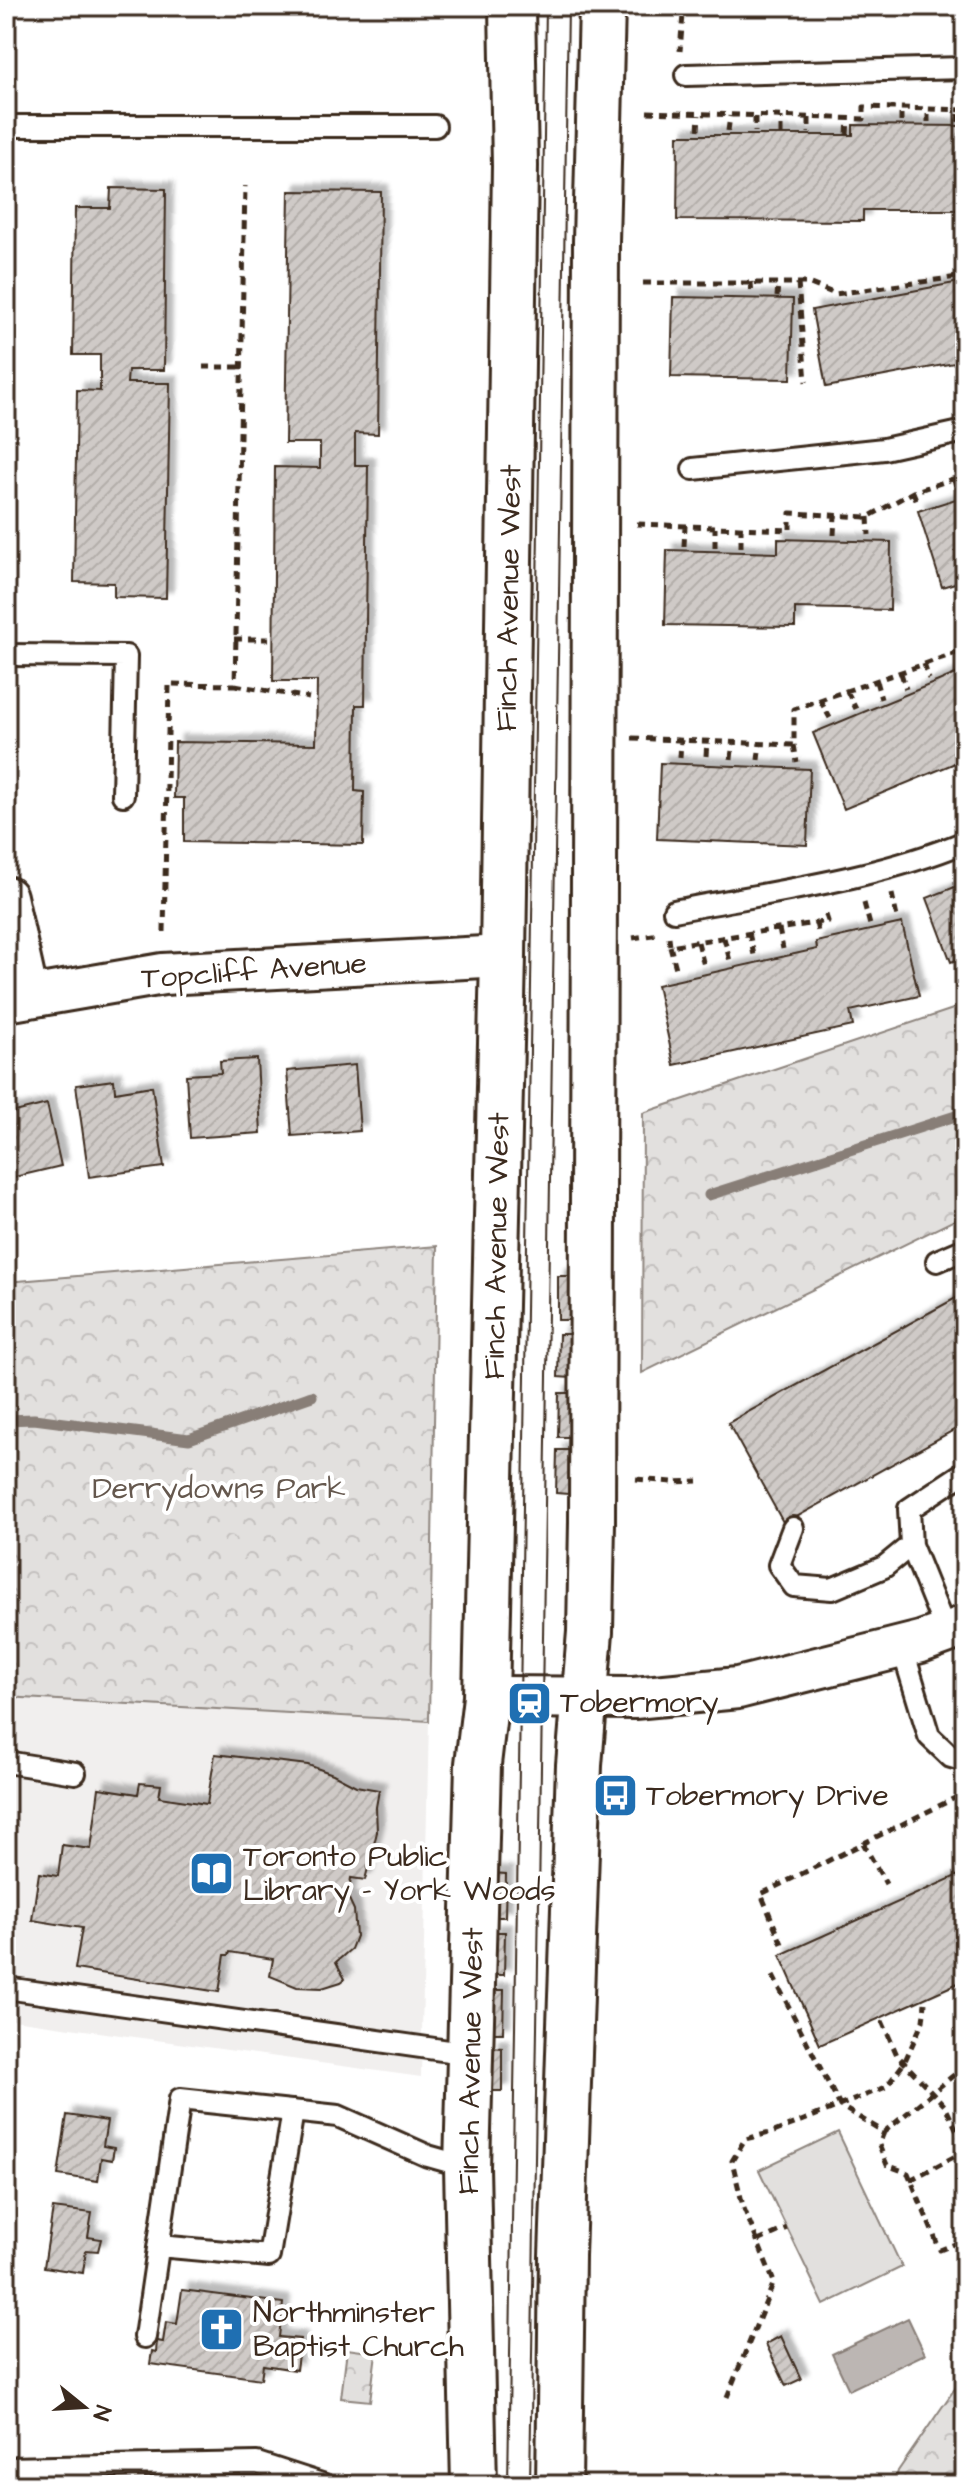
<svg xmlns="http://www.w3.org/2000/svg" width="971" height="2491" font-family="'Architects Daughter',sans-serif">
  <defs>
    <pattern id="forest-crowns" width="20" height="18" patternUnits="userSpaceOnUse" patternTransform="scale(2)"><rect width="20" height="18" fill="#e2e0de"/><path d="M2 6a3 3 0 1 1 6 0M12 15a3 3 0 1 1 6 0" fill="none" stroke="#c3c0be"/></pattern>
    <pattern id="building-hatch" width="6" height="6" patternUnits="userSpaceOnUse" patternTransform="scale(2)"><rect width="6" height="6" fill="#cfcac7"/><path d="M-1 1l2-2M0 6l6-6M5 7l2-2" fill="none" stroke="#b3aeaa"/></pattern>
    <filter id="shadow"><feDropShadow dx="7" dy="-7" stdDeviation="2" flood-color="#0004"/></filter>
  </defs>
  <rect width="100%" height="100%" fill="#fff"/>
  <filter id="ink" filterUnits="userSpaceOnUse"><feTurbulence type="fractalNoise" baseFrequency=".0125" numOctaves="2"/><feDisplacementMap in="SourceGraphic" scale="16" xChannelSelector="R" yChannelSelector="G"/><feConvolveMatrix kernelMatrix="1 2 1 2 8 2 1 2 1" color-interpolation-filters="sRGB"/></filter>
  <g filter="url(#ink)">
    <path fill="#f1efee" d="M6,1697L429,1721L421,2077L6,2019Z"/>
    <path fill="url(#forest-crowns)" stroke="#8e857e" stroke-width="2" d="M965,1005V1215L642,1373L643,1113Z
      M437,1246L429,1721L6,1697V1282Z
      M347,2349L376,2353L370,2401L341,2398Z
      M965,2374V2485H894L898,2471Z"/>
    <path fill="#e2e0de" stroke="#8e857e" stroke-width="2" d="M838,2132L902,2267L824,2305L759,2170Z"/>
    <path fill="#bcb6b3" stroke="#887e77" stroke-width="2" d="M908,2318L925,2354L849,2390L832,2354Z"/>
    <g fill="none" stroke-linecap="round" stroke-linejoin="round">
      <path stroke="#887e77" stroke-width="11" d="M709,1195L965,1113
        M6,1420L34,1419L189,1439L312,1396"/>
    </g>
    <path fill="url(#building-hatch)" stroke="#3b2a1e" stroke-width="2" filter="url(#shadow)" d="M685,6H965V9L685,8Z
      M853,125L965,126V210H863V221L677,220L678,135H853Z
      M111,188L166,189L164,370H128L127,383H170L166,598L114,597V583L74,582L77,390L100,391V355H73L75,208H110Z
      M289,191L381,192L378,434L355,433V465H368L365,705H356L355,791L364,792L363,845L184,842V798H174L175,742L316,744L317,681H273L275,467L320,468V443H285Z
      M965,281V361L826,387L812,310Z
      M673,297L793,299L791,379L671,377Z
      M965,496V580L942,587L918,511Z
      M778,539L891,542L890,610L795,608V627L665,625L667,550L778,553Z
      M965,670V759L844,809L813,733Z
      M660,763L810,769L807,845L657,839Z
      M965,883V957L951,962L927,898Z
      M902,923L919,996L850,1011L853,1026L674,1065L657,985L817,949L816,942Z
      M257,1059L261,1133L190,1138L186,1075L221,1073L220,1061Z
      M355,1065L360,1131L292,1136L287,1071Z
      M114,1080L115,1092L152,1086L164,1167L89,1177L76,1085Z
      M47,1104L61,1166L6,1179V1111L10,1110L11,1113Z
      M558,1276H571L570,1320H558Z
      M965,1293V1424L784,1524L728,1423Z
      M559,1334H571V1378L558,1377Z
      M559,1393H571V1437H558Z
      M557,1450H569L568,1494L556,1493Z
      M215,1754L308,1765L333,1774L356,1786L379,1790L376,1807L377,1832L365,1880L351,1878L348,1897L354,1910L356,1936L351,1949L336,1962L345,1979L341,1982L322,1988L297,1987L270,1976L273,1959L230,1952L229,1955H225L219,1992L75,1969L82,1928L32,1920L39,1873L58,1876L62,1845L91,1849L99,1788L138,1794L140,1783L161,1785L159,1797L207,1804Z
      M965,1872V1980L820,2045L780,1955Z
      M493,1873L506,1874L505,1917H492Z
      M492,1932H505L504,1975H492Z
      M491,1990H504L503,2033H490Z
      M492,2047L502,2048V2091H491Z
      M67,2115L107,2121L103,2146L114,2148L112,2160L101,2158L98,2181L58,2175Z
      M53,2208L92,2213L88,2237L101,2239L98,2251L86,2250L83,2273L44,2267Z
      M182,2290L283,2303L279,2337L300,2339L296,2370L263,2365L261,2379L150,2364L152,2351L156,2352L157,2341L163,2342L166,2322L177,2324Z
      M781,2336L801,2379L786,2386L766,2344Z"/>
    <g fill="none" stroke-linecap="round" stroke-linejoin="round">
      <defs>
        <path id="lane" d="M686,75L965,68
          M6,126H435
          M693,469L884,449L965,431
          M6,655L126,656L123,795
          M674,911C771,892 873,880 965,842
          M937,1261L965,1249
          M793,1528L779,1565L794,1586L832,1589L884,1567L911,1545L909,1509L965,1472
          M911,1545L947,1634
          M902,1647L929,1736L951,1757L965,1761
          M6,1762L75,1773
          M6,1988L470,2054
          M159,2246L269,2256L293,2111
          M145,2337L180,2099L338,2116L428,2156L467,2167
          M6,2468L257,2463L325,2485"/>
        <path id="street" d="M6,897L28,996
          M6,1001L163,974L503,956
          M486,1697L634,1698L738,1688L921,1642L965,1626"/>
        <path id="secondary" d="M474,2485L467,2167L478,1764L486,1697L503,956L515,166L512,6
          M559,2485L562,2256L579,1765L590,1632L592,1522L596,241L602,6"/>
      </defs>
      <use href="#lane" stroke="#3b2a1e" stroke-width="26"/>
      <use href="#street" stroke="#3b2a1e" stroke-width="46"/>
      <use href="#secondary" stroke="#3b2a1e" stroke-width="50"/>
      <path stroke="#3b2a1e" stroke-width="5" stroke-dasharray="8 6" stroke-linecap="butt" d="M676,6L683,15L680,51
        M647,112L864,119V107L965,110
        M755,117V132
        M809,118V133
        M901,122V108
        M928,122V109
        M958,122L959,109
        M698,130L699,115
        M728,131L730,116
        M781,134V117
        M847,134L848,119
        M751,282L752,296
        M643,283H808L835,294L965,276
        M798,283L806,382
        M777,297L778,283
        M203,367H241
        M954,479L958,495
        M913,492L918,504
        M868,517L869,535
        M637,524L790,530V513L868,517L913,492L965,475
        M834,535L835,515
        M684,546L685,526
        M715,547V528
        M741,547V529
        M234,639H269
        M924,664L929,679
        M901,673L906,689
        M876,681L881,699
        M235,685L309,698
        M847,691L856,709
        M820,700L830,718
        M632,738L794,745V709L965,650
        M794,745L797,762
        M706,756L707,740
        M680,758L681,740
        M731,759L733,741
        M758,760L760,743
        M892,894L897,917
        M864,903L870,925
        M816,923L819,936
        M779,929L783,949
        M164,932L169,684L235,685L245,186
        M749,933L754,955
        M669,937L670,946L828,921L825,912
        M633,938L659,934
        M724,938L730,961
        M698,942L704,966
        M670,946L677,972
        M636,1479L673,1482L698,1481
        M863,1843L886,1884
        M782,1944L761,1894L965,1793
        M773,1976L840,2106L884,2132L965,2066
        M882,2021L897,2055L945,2106L965,2147
        M884,2132L879,2145L887,2165L908,2173L940,2250L965,2240
        M910,2180L965,2151
        M758,2241L787,2228
        M727,2397L774,2282L743,2206L732,2161L745,2139L774,2132L886,2087L904,2063L923,2021L925,2003"/>
      <use href="#lane" stroke="#fff" stroke-width="20"/>
      <use href="#street" stroke="#fff" stroke-width="40"/>
      <use href="#secondary" stroke="#fff" stroke-width="44"/>
      <path stroke="#3b2a1e" stroke-width="2" d="M508,2485L546,6
        M530,2485L568,6"/>
    </g>
  </g>
  <defs>
    <symbol id="station-square" viewBox="-11 -11 22 22"><rect x="-9" y="-9" width="18" height="18" rx="4" fill="#1f6fb2" stroke="#fff"/><path d="M-3-6H3Q5-6 5-4V2Q5 4 3 4L4.5 6H3L1.5 4h-3L-3 6H-4.5L-3 4Q-5 4-5 2V-4Q-5-6-3-6ZM-3.5-4v3h7v-3ZM-3.5 1v1.5H-2V1ZM2 1v1.5H3.5V1Z" fill="#fff"/></symbol>
    <symbol id="bus-square" viewBox="-11 -11 22 22"><rect x="-9" y="-9" width="18" height="18" rx="4" fill="#1f6fb2" stroke="#fff"/><path d="M-5-6H5V4H4V6H2V4H-2V6H-4V4H-5ZM-3.5-4V0h7V-4ZM-3.5 1.2v1.5H-2V1.2ZM2 1.2v1.5H3.5V1.2Z" fill="#fff"/></symbol>
    <symbol id="library-square" viewBox="-11 -11 22 22"><rect x="-9" y="-9" width="18" height="18" rx="4" fill="#1f6fb2" stroke="#fff"/><path d="M-6-4Q-3-5.5-.7-3.5V5Q-3 3-6 4ZM6-4Q3-5.5 .7-3.5V5Q3 3 6 4Z" fill="#fff"/></symbol>
    <symbol id="church-square" viewBox="-11 -11 22 22"><rect x="-9" y="-9" width="18" height="18" rx="4" fill="#1f6fb2" stroke="#fff"/><path d="M-1.2-6h2.4v3.5h3.3v2.4h-3.3V6h-2.4V-.1h-3.3v-2.4h3.3Z" fill="#fff"/></symbol>
  </defs>
  <g fill-rule="evenodd">
    <use href="#station-square" x="504" y="1678" width="51" height="51"/>
    <use href="#bus-square" x="590" y="1770" width="51" height="51"/>
    <use href="#library-square" x="186" y="1848" width="51" height="51"/>
    <use href="#church-square" x="196" y="2304" width="51" height="51"/>
  </g>
  <g text-anchor="middle" dominant-baseline="central" stroke-width="8" stroke-linejoin="round" paint-order="stroke">
    <g font-size="30" fill="#3b2a1e" stroke="#fff">
      <text transform="translate(509 598) rotate(-89)">Finch Avenue West</text>
      <text transform="translate(254 971) rotate(-4)">Topcliff Avenue</text>
      <text transform="translate(497 1246) rotate(-89)">Finch Avenue West</text>
      <text transform="translate(471 2061) rotate(-89)">Finch Avenue West</text>
    </g>
    <g font-size="30" fill="#65584e" stroke="#fff">
      <text x="219" y="1489">Derrydowns Park</text>
    </g>
    <g font-size="30" fill="#3b2a1e" stroke="#fff" text-anchor="start">
      <text x="560" y="1703">Tobermory</text>
      <text x="646" y="1796">Tobermory Drive</text>
      <text x="243" y="1857">Toronto Public<tspan x="243" dy="34">Library - York Woods</tspan></text>
      <text x="253" y="2313">Northminster<tspan x="253" dy="34">Baptist Church</tspan></text>
    </g>
  </g>
  <rect width="971" height="2491" fill="none" stroke="#fff" stroke-width="32"/>
  <rect x="16" y="16" width="939" height="2459" fill="none" stroke="#3b2a1e" stroke-width="3" filter="url(#ink)"/>
  <g transform="translate(84 2407) rotate(108)" stroke="#ffffff" stroke-width="6" paint-order="stroke">
  <path d="M0-6L14 30L0 20L-14 30Z" fill="#3b2a1e"/>
  <text y="-12" font-size="22" font-weight="bold" text-anchor="middle" fill="#3b2a1e">N</text>
  </g>
</svg>
